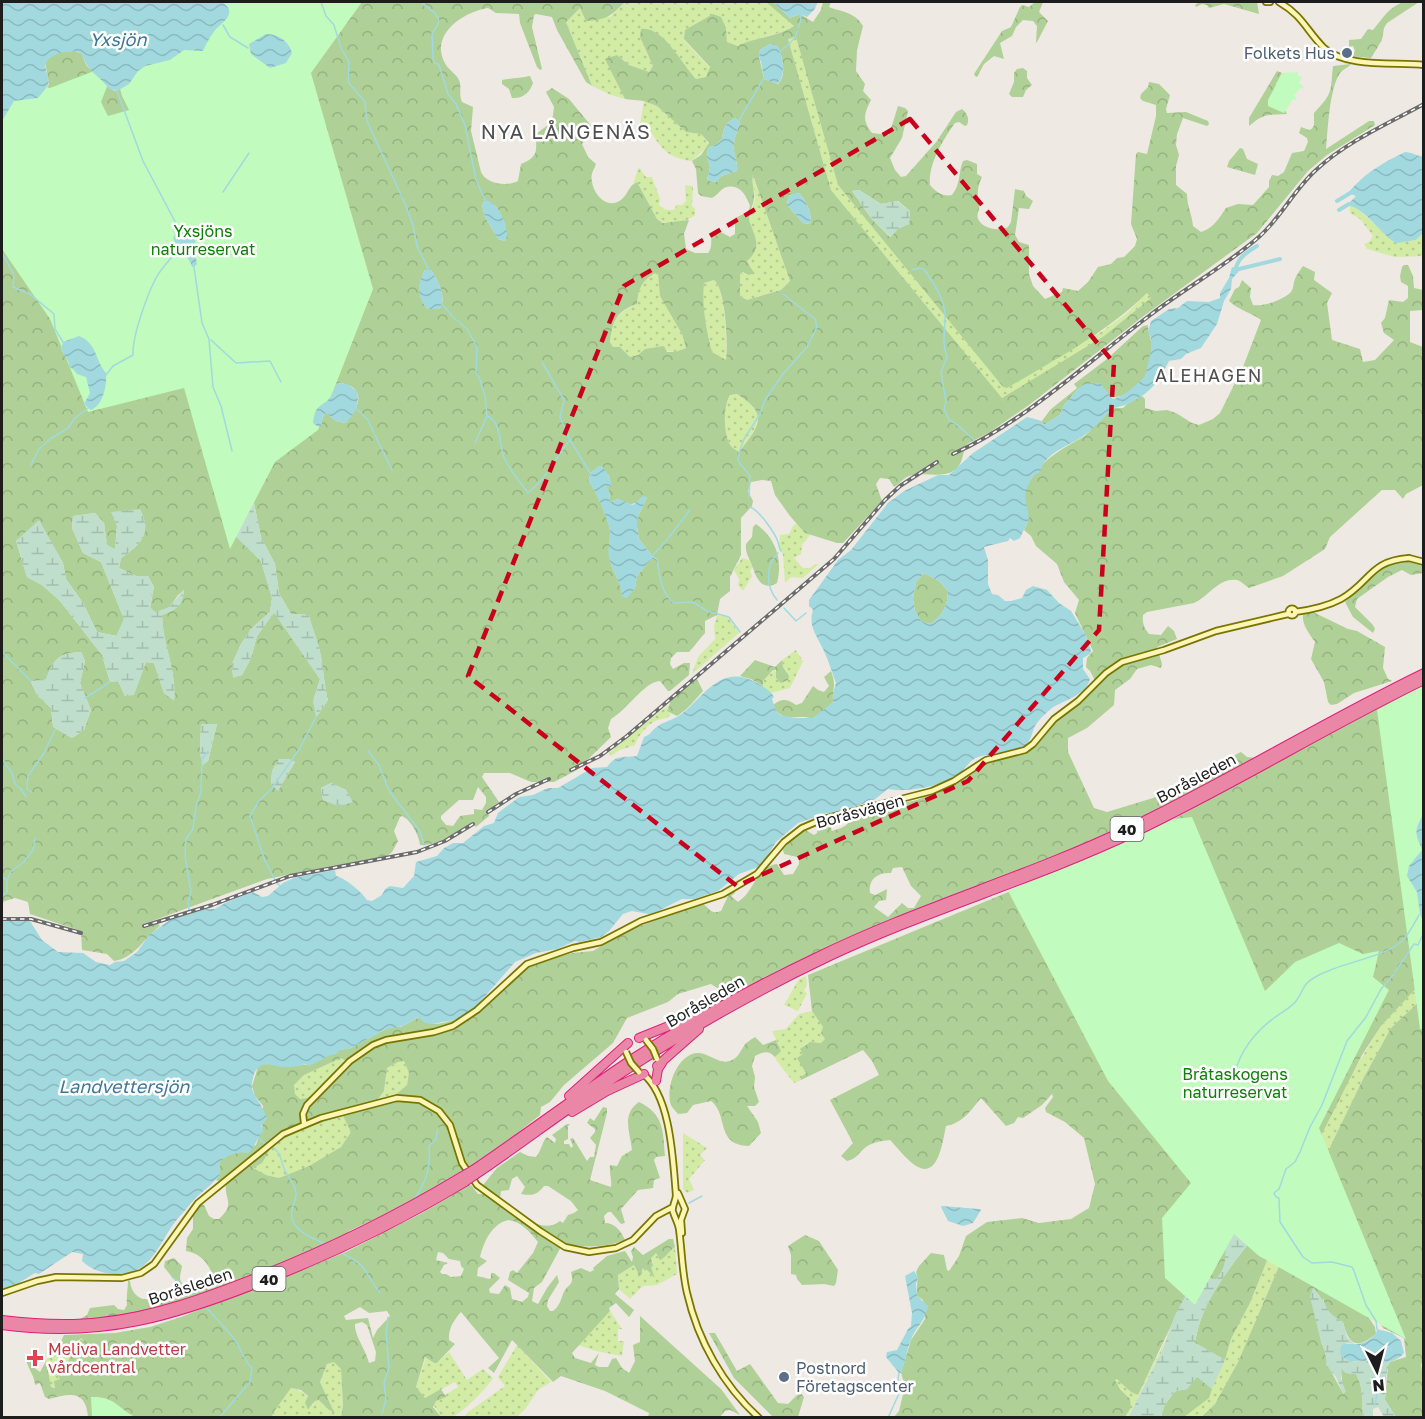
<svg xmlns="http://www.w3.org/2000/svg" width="1425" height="1419" font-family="'Golos Text',sans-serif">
  <defs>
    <pattern id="grass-dots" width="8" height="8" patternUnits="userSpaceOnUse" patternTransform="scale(1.5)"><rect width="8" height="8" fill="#d2eca6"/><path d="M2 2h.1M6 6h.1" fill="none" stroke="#b4ca8e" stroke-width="1.8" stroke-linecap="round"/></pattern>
    <pattern id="forest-crowns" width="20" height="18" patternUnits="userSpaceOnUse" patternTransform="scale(1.5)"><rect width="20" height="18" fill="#afd096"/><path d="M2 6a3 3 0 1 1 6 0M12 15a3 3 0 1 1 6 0" fill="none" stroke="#96b281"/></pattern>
    <pattern id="wetland-marsh" width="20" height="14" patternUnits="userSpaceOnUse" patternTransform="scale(1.5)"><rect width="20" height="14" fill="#bfdecb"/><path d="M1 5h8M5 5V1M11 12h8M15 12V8" fill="none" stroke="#a4beae"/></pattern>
    <pattern id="water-waves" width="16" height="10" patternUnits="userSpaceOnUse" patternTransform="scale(1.5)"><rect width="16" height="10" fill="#a1d9df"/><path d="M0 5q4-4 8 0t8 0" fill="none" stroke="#8ababf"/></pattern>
  </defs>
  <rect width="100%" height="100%" fill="#efe9e3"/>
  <path fill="url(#grass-dots)" d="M625,2H766L794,26C777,36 756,37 738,46L727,42L726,28L713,14L702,21L684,40L710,68L707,77L696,79L686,69L671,47L640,37L653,66L648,73L629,65L617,55L620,88L625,99L611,95L592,86L566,22L580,8L610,17Z
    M796,36L838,185L1003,387L1101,332L1127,313L1147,293L1151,298L1104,336L1002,398L831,190L788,39Z
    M644,101L657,106L686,132L701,134L709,145L692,161C668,158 662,150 649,129L642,131L639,130Z
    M639,167L646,177H652L660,199L659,205C664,210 669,211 675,209L676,205H682L686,201L685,185L693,186L692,206L695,209V215C685,223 668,226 657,219L637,182L633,183Z
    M753,175L790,281L781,290L747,300L740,296V274L752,269L747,261C762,246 756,240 750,223C747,214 754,207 755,199C755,190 751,183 753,175Z
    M1350,206L1356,207L1394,242L1416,240L1423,233V256L1395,257L1367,249L1364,244L1369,242L1373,236L1360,219L1350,213Z
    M655,272L658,274L661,296L682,334L686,348L675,352L645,349L638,355L630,357L620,347H613C602,329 620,310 637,304C638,289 642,280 655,272Z
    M714,280C726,291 727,344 726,361L712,353C706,329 702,307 704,283Z
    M737,394C769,414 759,425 739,452C737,450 733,449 731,446C723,435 723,406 730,395Z
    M797,523L810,535L802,545L801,554L794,558L803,568H810L815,564H819L803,578L791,577L785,583L783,555L779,547L780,535L789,534L793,526Z
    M742,558L749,560L753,567L750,571L752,576L743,591L738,585L739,579L734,570Z
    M717,615L728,617L739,633L692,674L698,657L715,639L714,626Z
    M796,650L803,661L790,688L771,693L763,686V681L774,670L776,672V678L787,672L783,667L782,660Z
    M668,705L667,711L671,714C666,720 664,718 658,720C648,723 638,736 635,745L620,750L611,756L609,755L610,752L618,745Z
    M806,976L807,984L804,991L807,993L798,1011L784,1005L799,979Z
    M1423,981V998L1391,1028L1363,1079L1331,1145L1238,1362L1215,1404L1200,1417L1161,1418L1225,1360L1231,1339L1250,1303L1301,1175L1351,1075L1381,1026Z
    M812,1011L823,1027L825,1039L821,1043L810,1042L804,1045L803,1054L806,1073L802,1076L801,1080L794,1083L776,1060L775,1057C784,1048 776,1041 772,1031L786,1029L799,1014Z
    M341,1058L346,1061L313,1094L307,1098L299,1099L295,1094L294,1085L304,1075Z
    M404,1061L409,1073L407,1085L394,1096L378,1099L384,1091L387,1068L398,1062Z
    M343,1116L351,1132L341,1147L309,1166L279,1178L266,1175L252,1168C266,1161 265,1153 274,1145C293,1129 320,1122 343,1116Z
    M683,1133L707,1148L700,1155L705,1160L689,1179L694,1190L687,1193L683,1189Z
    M675,1247L677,1274L657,1285L643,1286L630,1299L619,1289L618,1275L634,1265L639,1275L642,1269L645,1268L655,1278L651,1267L653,1263L651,1258L656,1253L658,1257L665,1256L669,1251Z
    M610,1311L622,1329H618V1341H624L622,1356L596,1351L578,1345Z
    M1175,1315L1163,1349L1128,1417H1125C1136,1397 1125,1397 1115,1381L1117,1378L1131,1392L1138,1395L1166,1339Z
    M80,1338L84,1339V1342L78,1344L56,1387H51L45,1361L63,1344L64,1349L72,1347L74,1341Z
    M517,1345L551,1382L538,1390L526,1408L517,1417H464L468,1412L505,1386L498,1377Z
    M449,1352L467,1380L483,1369L493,1378C488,1387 460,1416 451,1417C448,1418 444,1417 441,1417L433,1404C437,1398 451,1392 458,1387L455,1382L425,1398L416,1387L426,1357L433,1363H437Z
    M334,1361L341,1369L343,1405L341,1417L272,1418L273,1413L291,1388C303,1391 308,1394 312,1406L315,1401L319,1400L329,1410L333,1411L320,1382L327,1364Z"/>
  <path fill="url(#forest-crowns)" fill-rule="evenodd" d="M222,2H625C611,16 606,20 586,21L580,8L566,22L592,86L586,82L557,30L552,17L536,14L534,15L532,27L542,69L540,70L537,67L520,23L519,14L496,13L488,8C462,12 428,36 446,65C450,71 459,76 460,83C461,90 459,95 462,102L473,107L471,131L481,172C486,184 507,187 518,181L521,164C539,156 536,152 536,134L552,122L554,107L546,92L552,88L569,99L593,128L582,144L588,157L596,164C594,170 590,174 592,182C594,195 608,211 622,199C628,194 629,185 637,182L657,219L663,223L689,220L684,234L686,249L695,253H708C715,245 707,235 717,230L730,237L735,234V218L748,212L750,206C746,195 739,182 724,188C719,191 718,195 712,198L701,196L698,193L696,169L692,161L701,155L709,143L701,134L686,132L657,106L644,101L625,99L605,59L617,55L629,65L649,72L653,66L640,37L641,29C664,26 681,64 696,79L706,77L710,67L684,39L685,30L713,14L721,17L726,28L727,42L738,46C756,37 777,37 794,26L766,2H773L790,18L800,14L813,22L821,10L823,2H831L829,7C842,12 855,12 863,26L857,50L856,71L865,84L863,91L871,100C864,114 862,120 872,133L889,135L898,106L905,108L908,111L902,138L890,158L895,170L901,177L906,176L937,141L956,112L962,109C967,113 970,119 967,125L965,126L959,122L955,123C943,140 928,164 930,185C936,192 943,197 952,195C961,184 958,173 963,161L967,160L977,164V174L982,177C977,187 977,194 979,205C980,210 976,214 978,219C984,230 999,231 1008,227L1011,222L1015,189L1024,191L1026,196L1033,201L1029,209L1019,208L1015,235L1019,242L1029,245V274L1033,286L1045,299L1062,292L1063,288L1078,291L1088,282L1098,267L1111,264L1117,258L1124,257L1135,246L1137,239L1131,224L1136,154L1138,152L1147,154L1156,116V105L1143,101L1140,98L1141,94L1148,87L1149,82L1159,84L1170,95L1166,109L1167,113L1186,112L1208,121L1209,124L1207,126L1183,118L1177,134L1176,145L1179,155L1176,166V185L1187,194C1187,206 1192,214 1193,226L1201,232C1214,228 1219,218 1226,208L1238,204L1253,205L1269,187V181L1272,175L1278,176L1284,172L1292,153L1304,151L1308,142L1307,138L1299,133L1301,127L1309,130C1317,127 1313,119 1314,113C1334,92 1330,92 1333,66L1351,64C1348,68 1343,69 1340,73C1329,90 1328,129 1326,149L1369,121H1374L1375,125L1327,155L1308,171L1257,233L1145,315L1029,405L990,432L967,444C964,450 963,456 961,462C951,483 926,470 909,476C903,478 899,485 894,487L889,479L880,478L876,484L882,501L843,543H837L805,533L790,516L775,495L771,481L762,480L751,482L748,491L753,501L752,506L741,518V555L730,577V591L720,599L717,615L705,621V633C699,639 695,646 689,652H677L671,658L670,664L673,669L684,663H690L689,675L670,691H668L660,681C644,682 627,710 611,719L608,728L611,737L577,770L554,782H531L510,773H484L482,777L499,802L487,811L489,816L476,827L472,823C457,832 438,846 420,845C419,835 411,820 402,816L400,817L394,831L398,841L392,852L386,857L331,866L267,879L144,924L145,928L157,923L160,926C144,938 135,958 114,961L107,954L82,950L81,931L30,914L28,902L15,898L2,902V121L14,101C30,100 41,100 49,84L45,62C54,52 68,49 81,53C84,57 84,63 88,67C93,73 108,88 115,91L129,84L138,71L145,66L170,60L184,50L203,51L215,30L228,18L227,6ZM265,34C278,34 287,40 292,51L286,63L272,68L251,54L249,44ZM796,37L838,185L1003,387L1007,388C1056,359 1106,333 1147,293L1151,298L1104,336L1002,398L831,190L788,39ZM770,44L777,46C783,56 787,75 778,84L764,79L759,57L760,50ZM735,118L740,122C737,132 733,140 734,151C735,158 738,164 737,171L721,176L716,182L707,180L710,167L707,157L708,148L717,144L722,139C723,129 726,122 735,118ZM753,175L790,281L781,290L747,300L740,296V274L743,272L749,275L754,273L747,261C762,248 756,239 750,223C747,214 753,207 754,199C755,191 751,183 753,175ZM859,190L881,204L898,201L910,211L909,224L897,229L890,237L871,218L852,191ZM799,193C806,201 813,214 810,224L803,223L787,205V202L790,195ZM485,200C497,200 511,229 505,241L498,239L485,217L482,205ZM187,228H191C198,240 194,252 197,264L194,267H192C188,255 177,249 173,238L175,234ZM425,270H431C438,280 448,300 439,309H428C416,297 418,283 425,270ZM655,273L658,274L660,296L682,334L686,348L675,352H667L664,346L645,349L638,355L630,357L620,347H613L610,342C612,322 616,311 637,304C638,289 642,280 655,273ZM714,280C726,290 728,344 726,360L712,352C706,329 702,307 704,283ZM77,336L90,342L102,368L106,373C107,386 103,405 91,410L84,404L90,393L86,377L77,374L73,368L69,367V363L61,349L63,342ZM338,383C367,385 361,408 345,423L336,421L326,413L323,416L321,426H317L313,423C315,406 318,409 328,400C332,396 335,388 338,383ZM737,394C769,414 760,425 739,452C737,450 733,449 731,446C723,435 723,406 730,395ZM232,452L249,479L261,537L275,564L279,593L291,614L309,615C312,630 319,643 321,657C324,672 324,685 328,700L317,716L313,701L320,679L274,612L257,636L251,658L242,675L233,677L232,664L241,644L251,629L270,612L272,598L261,561L236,536L235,525L240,507L229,483ZM599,466L602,467L609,476L611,487L604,486L609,491L610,502L618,499C629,505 633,507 642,497H647L637,519V527L639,539L653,557L637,576L635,588L627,597H622C622,583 614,575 610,561C608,551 610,543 610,533C611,524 595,488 588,480L592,472ZM140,510C153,533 140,545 121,558L119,568L136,576H148L154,587L150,608L155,613L170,607L178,595L184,590C183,605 176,610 162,615C162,644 177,670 174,700L164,693L154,663L146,662L134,694L125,696L118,681L110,682L102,655L60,601L42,585L27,577L16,541L39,521L63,563L66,579L83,603L97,632L117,636L124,619L101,562L83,553L72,528L73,516L95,513L104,523L107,545L115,550L117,526L112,513ZM81,652L85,661L80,683L91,710L84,730L72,738L53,727L51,708L37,695L31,682L46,680C53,659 59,653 81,652ZM201,724H217L208,761L202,765L200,751ZM279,759H288L295,762L278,790L271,784L272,771ZM331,783L346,790L352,802L339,806L323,800L321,788ZM478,787L486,797V803L482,810L474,809V814L460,816L453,826L446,825L441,819V816L459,800H473Z
    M1035,2H1043L1039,12L1048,21L1037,42L1036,43L1037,26L1033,21L1023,20L1016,27L1012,36L1000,43L1004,59L994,56L984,64L977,77L975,76L974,74L1002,31L1011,27L1020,7L1022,5L1029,7Z
    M1199,2H1257L1259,14L1224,4L1209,8L1207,5L1202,4L1196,7L1195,5Z
    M1403,2H1419L1387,23L1384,28L1382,40L1371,58L1348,56L1355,51L1353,46L1349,47V40L1361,39L1368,29L1373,30C1383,18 1388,8 1403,2Z
    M1023,68L1027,71V78L1032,85L1026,90L1023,97H1012L1009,94L1014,82V73L1017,69Z
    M1277,71L1282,73L1276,84L1283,113L1285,110L1287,114C1268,115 1264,113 1249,126V118Z
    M530,76L533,83C530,92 523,99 512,98L509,89L502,84V80C512,78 521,78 530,76Z
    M1240,148L1243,149L1247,159L1258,164L1255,175L1227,167L1229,161Z
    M1404,265H1408L1413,276L1414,288L1423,290V310L1410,311V342L1423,347V485L1406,494L1403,499L1395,490H1382L1330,537L1325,549L1283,576L1249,588C1245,586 1242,581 1237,580C1219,577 1208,597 1194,603L1147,612L1143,615C1142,623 1144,628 1149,634L1161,635L1168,626L1174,631L1177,639L1157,647L1162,664L1161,668L1151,665L1137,669L1130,679L1115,690L1114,705L1087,728L1068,738V752L1094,808L1107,812L1153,798L1187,783L1211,767L1241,752L1247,757L1255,758L1129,824L1062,854L927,906L842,941L737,992L719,989L711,984L678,994L668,1002L627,1018L613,1043L564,1085L550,1102L541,1107L540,1115L482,1161L401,1207L349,1231L345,1236C273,1270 188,1305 110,1317C100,1319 88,1322 78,1320L87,1315L90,1308L114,1305L118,1309L124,1310L127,1305C126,1296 128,1290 128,1280L130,1281C131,1292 138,1301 150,1299L152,1295C161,1289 171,1299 180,1287L164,1267L165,1261L174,1258L182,1266C180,1279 176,1282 192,1288L209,1277L211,1271C206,1260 198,1253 186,1251L187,1238L193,1229V1213L201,1204L204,1205L209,1216L214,1219H219C236,1203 224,1200 226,1184L216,1180L220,1175V1161L228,1154L256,1145L259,1136L262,1132L263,1106L255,1096L252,1086L258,1067L262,1064H271L285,1067L311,1064L339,1050L351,1048L384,1030L393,1027H401L419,1017C430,1026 439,1025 453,1020L458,1025L473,1016L515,977L531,965L572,953L593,951L627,931L692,906L703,904C710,908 710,915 721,911L729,894L734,890L735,893L731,896L738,902C754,892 757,866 777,864L784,875L793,874L799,864V860L797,857L784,854L783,850L795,834L804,829L814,835L817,833L819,822L828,819L832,831C844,827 848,827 852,814L917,800L949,787L983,761L1020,753L1030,749L1038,742L1050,724L1097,684L1090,671L1086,667L1087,658L1093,651L1075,613L1079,600L1064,582L1057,564L1036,546L1031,536L1024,530C1026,525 1029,522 1028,517C1028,508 1022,499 1026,489C1038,461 1059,451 1083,437C1089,433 1092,428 1096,423C1102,417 1108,414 1113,408H1123L1127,404L1142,396L1145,399V408L1156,411L1167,410L1176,413L1192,423L1199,425L1213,419L1220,413L1243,367L1261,320C1252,313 1238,310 1229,301L1235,289L1239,287L1242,280L1251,288L1250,297L1253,305C1263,307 1282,300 1290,293C1294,289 1293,284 1295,279C1297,274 1300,270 1303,266L1315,272L1314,280L1332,293L1327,303L1332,340L1360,349L1363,362L1375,360L1394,340L1384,333L1381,323L1385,318L1389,300L1403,302L1408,298V286L1401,282L1400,276L1402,267ZM902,867L911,886L921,896L914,908H908L902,903L888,917L874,907L879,901L886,900L887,889L875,895L870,893C868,879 878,872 891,873L893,868ZM341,1058L346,1061L313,1094L307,1098L300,1099L295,1094L294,1085L304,1075ZM404,1061L409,1073L407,1085L394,1096L378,1099L384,1091L387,1068L398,1062ZM343,1116L351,1132L341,1147L309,1166L279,1178L266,1175L253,1168L262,1163L272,1146L285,1138L304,1128Z
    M1148,325C1148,332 1150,335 1151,341C1153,352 1149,366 1145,377C1139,382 1133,390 1127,393C1112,403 1095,393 1079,388L1064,405L1060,415L1044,425L1042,421L1050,410L1077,388L1074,384L1107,359L1143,326Z
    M756,524C776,538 783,560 777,583C763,591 757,580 753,568C750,559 745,554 746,544L752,537L753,527Z
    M1399,560L1423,564V573L1411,575L1402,570L1388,577L1357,599L1355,607L1373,625L1375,629L1373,633L1353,617L1345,602L1365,584L1381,566Z
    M924,573L939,581L948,591C948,605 942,617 930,624L921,621L915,611L913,599L916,582Z
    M1313,612L1348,629L1357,631L1385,647L1383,668L1388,679L1392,681L1354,693L1337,704L1331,705L1328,702L1324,682L1311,659L1315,642C1309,633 1302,625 1303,615Z
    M755,660L775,667L782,660L783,667L789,676L788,680L781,683L776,678V670H773L763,681V686L751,679L740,676Z
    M831,671C837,688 832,686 833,702C828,707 822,714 815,717C810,719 811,718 805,717C793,717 778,720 773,705C782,698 787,699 796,705L802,703L813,686L818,690L824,692L829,686L824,677Z
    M697,679L703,691C695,700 688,709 677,716L667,711L671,700Z
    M1423,685V981L1381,1026L1362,1055L1301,1175L1231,1222C1228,1242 1230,1265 1216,1279C1208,1280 1205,1273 1201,1267C1178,1309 1159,1352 1138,1395L1131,1392L1117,1379L1115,1380L1120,1389L1130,1399L1131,1407L1125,1417H894L899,1411L905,1386L901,1373L911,1340L925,1319L923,1300L917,1296C916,1288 919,1279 916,1272L919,1266L931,1253L944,1255L947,1270L949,1271L959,1256L966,1236L987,1222L1022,1218L1039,1223L1071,1219L1089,1208L1095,1184L1084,1138L1065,1122L1046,1112L1045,1108L1053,1097L1052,1094L1042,1105L1023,1118L1018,1117L1014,1123L1006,1126L981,1098C971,1110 963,1123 946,1126C943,1139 939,1178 918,1167C908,1162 898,1148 890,1140C882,1141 873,1142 866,1147C859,1152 857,1159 847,1161L841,1156L853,1143L830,1100L879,1075L872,1061L863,1050L801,1080V1077L806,1073L797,1058L803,1054L800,1049L810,1042L821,1043L825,1039L821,1033L823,1027L812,1011L808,975L1054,873L1174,819L1325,735Z
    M1423,998L1424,1356L1421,1365L1423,1375V1417H1396L1385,1400L1388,1366L1390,1362L1406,1357L1404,1338L1383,1328L1369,1305V1318L1375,1327L1376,1334C1356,1350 1349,1345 1343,1322C1331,1316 1326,1311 1323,1298L1321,1342C1326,1351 1326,1362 1331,1371C1335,1379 1339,1386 1343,1393L1341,1368L1346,1373L1356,1374C1364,1387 1362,1403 1363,1417L1200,1418L1215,1404L1238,1362L1331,1145L1363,1079L1391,1028Z
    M755,1037L763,1045L776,1040L781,1051L775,1057C768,1050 763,1052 755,1056L752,1066L755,1077L754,1087L759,1102L755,1106H747L758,1122L761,1133L749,1146C715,1145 729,1115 711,1101L693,1105L687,1113L678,1114C675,1110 671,1107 670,1102C667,1086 676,1060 692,1054C707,1049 718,1067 732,1060C739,1057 740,1051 744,1046C746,1042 751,1040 755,1037Z
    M639,1102C664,1114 663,1131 665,1156L656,1157L654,1160L660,1178L654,1180L653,1188L638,1190L621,1209L625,1223L621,1224L611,1212H608L604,1216L605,1223C615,1223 621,1231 625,1240C603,1248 585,1248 563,1243L542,1282L534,1288L532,1301L538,1304L547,1288L557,1275L559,1282L548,1300L547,1306L550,1311H553C560,1305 560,1302 563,1294C567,1283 575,1287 571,1272L581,1268L590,1272L594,1270L593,1268L607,1256L625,1251L632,1262L633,1257L631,1251L634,1247L643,1255L669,1239H673L675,1247C670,1250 665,1258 660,1260L656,1253L651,1258L653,1266L651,1267L655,1278L645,1268L642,1269V1274L639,1275L634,1265L618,1275L619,1289L615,1294L634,1310L629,1317L616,1303L609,1308L610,1311L572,1353L575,1358L591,1363L599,1353L595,1365L599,1367H608L612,1359L616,1358L622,1368L629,1373L635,1361L633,1345L640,1342V1316L721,1389L740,1415L730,1410L725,1411L720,1417H648L649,1413L605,1391L561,1376L553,1382L512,1340L494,1373L488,1368L499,1358L461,1312C454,1320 448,1329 449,1340L455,1344L437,1363H434L425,1357L416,1387L425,1398L441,1389L446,1397L436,1401L433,1407L441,1417H341L343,1405L341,1369L334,1362L327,1364L320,1382L334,1412L329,1410L319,1400L315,1401L308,1409L305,1403L308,1396L301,1390L291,1388L273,1413L272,1417H88C86,1390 70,1393 49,1399L45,1397L40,1383L35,1385C34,1373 28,1371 26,1358L33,1360L32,1366L40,1372L46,1361L51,1387L55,1388L54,1381L60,1379L58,1374C72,1363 69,1348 84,1341L81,1338L78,1341H74L69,1352H65L64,1345H59L64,1335L115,1333L150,1327L181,1317L346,1252L424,1212L468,1185H471L478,1194H484L485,1189L483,1185L497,1168L520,1152L528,1156L536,1157C541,1151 542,1142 547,1137L555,1143L556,1139L552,1135L567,1124H570L568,1126V1139L564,1141V1144H569L571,1148L573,1146L570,1139L573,1138L587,1161L590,1157H594L596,1145L590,1138L595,1132V1129L587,1123L590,1118L594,1121L603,1107L607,1108V1113L590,1180L611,1187C612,1179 609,1173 610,1165L617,1166L622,1156L632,1150C630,1132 621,1114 639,1102ZM517,1176L525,1187L521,1194C532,1196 537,1195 544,1186H548L571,1201L578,1210L574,1213L568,1215L563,1223L560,1221C539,1237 517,1209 500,1198L501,1191L509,1190L512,1179ZM508,1220C522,1222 529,1231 538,1242L533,1253L517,1273L513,1270L510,1272L508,1280L529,1293L528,1297L522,1302L512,1299L510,1288L505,1285L499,1294L490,1293L489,1289L500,1278L494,1273H491V1278L489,1279L477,1276L478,1268L487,1261L480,1257C484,1241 492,1224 508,1220ZM438,1252L443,1253L449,1259L460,1261L461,1266L464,1269L461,1276L451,1277L446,1274H442L440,1272L444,1265L448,1263L436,1260ZM360,1307L369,1313L387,1311L390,1316L377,1330L373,1338L368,1318L346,1320L344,1316ZM362,1322L367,1325L376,1352L375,1361L369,1363C366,1350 354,1335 355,1324Z
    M805,1235L819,1241L838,1270L836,1283L834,1286L824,1284L802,1285L797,1279L796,1275L791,1274V1255L788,1246Z
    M1255,1235L1272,1248L1250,1303L1231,1339L1225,1360L1195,1343C1201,1301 1230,1268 1255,1235Z
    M709,1333H715L737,1371L750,1364L778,1403L788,1404L800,1392L804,1397L798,1417H773L734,1378Z
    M1197,1376L1212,1389L1209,1398L1184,1417L1161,1418C1163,1406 1168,1399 1176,1391L1187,1389Z"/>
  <path fill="url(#wetland-marsh)" d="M859,190L881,204L897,201L910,211L909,224L898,229L891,237L871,218L852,191Z
    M249,479L261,537L275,564L279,593L291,614L309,615C312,629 319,643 321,657C324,672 324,685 328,700L316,717L313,701L320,679L274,613L257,636L251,658L242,675L233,678L232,664L241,644L251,629L270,612L272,598L261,561L236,537Z
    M140,509C153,533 140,545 121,558L119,568L136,576H148L154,587L150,607L155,612L170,607L184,589C183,606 177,609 162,615C163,644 177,671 174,701L164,693L154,663L146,662L134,695L125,696L118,681L110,682L102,655L60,601L42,585L27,577L16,541L39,520L63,563L66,579L83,603L97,632L116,636L124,619L101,562L83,553L72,528L73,516L95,513L104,523L107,545L115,549L117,526L111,512Z
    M81,652L85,661L80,683L91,710L84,730L72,738L53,727L51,708L37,695L31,681L46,679C53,659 59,653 81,652Z
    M201,724H217L208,761L202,766L200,751Z
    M279,759H288L295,762L278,791L271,784L272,771Z
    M331,783L346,790L353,802L339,806L323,800L321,788Z
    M1231,1222L1255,1235C1230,1268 1201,1301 1195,1343L1225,1360L1212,1389L1197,1377L1187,1389L1176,1391C1168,1399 1163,1406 1161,1417L1128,1418L1163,1349L1175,1315L1201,1267C1205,1273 1208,1280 1216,1279C1228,1267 1224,1258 1226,1242C1226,1236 1229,1229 1231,1222Z
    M1313,1288C1328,1302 1323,1312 1343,1322L1347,1337L1354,1344L1347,1343L1342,1346L1341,1356L1353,1362L1362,1360L1390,1362L1387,1370L1385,1400L1396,1417H1384L1378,1407L1373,1409V1417H1363C1362,1403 1364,1387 1356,1374L1346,1373L1341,1369V1379L1346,1392L1343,1394L1336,1377L1326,1365C1327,1357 1325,1350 1321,1342L1310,1297Z"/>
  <path fill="#c1fbbd" d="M186,2H362L311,73L373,289L318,430L275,462L230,549L184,388L88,412L50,319L2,249V74L50,88L94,71L108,84L101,102L108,116L129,110L122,96L111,55Z
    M1298,72V76L1302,77L1299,83L1304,87L1302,89L1300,88L1294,96L1297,98L1296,100L1293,99L1284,113L1268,106V100L1282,73Z
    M1423,685L1424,1028L1420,1029L1377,710Z
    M1192,817L1265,991L1295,962L1339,943L1363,954L1379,951L1373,977L1389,990L1319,1128L1406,1339L1259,1256L1234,1234L1195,1305L1165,1278L1162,1218L1191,1183L1108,1081L1008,891L1174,819Z
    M91,1397C114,1396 117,1407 135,1417H92Z"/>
  <path fill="url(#water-waves)" fill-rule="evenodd" d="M2,2H222C238,13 224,21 216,29C211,35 206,44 203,51L184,50L170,60L145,66L138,71L129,84L117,91L108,88C103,79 92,74 87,65C83,59 84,56 79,52C66,50 50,53 45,65C49,86 53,80 38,98L14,101L2,121Z
    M773,2H818L814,10L807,17L800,14L790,18Z
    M266,34C278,34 289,41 292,53L286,63L270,68L251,54L249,44Z
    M770,44L777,46C783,56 787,75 777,84L764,79L761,62L759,57L760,50Z
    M735,118L740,122C737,132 733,141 734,151C735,158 738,164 737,171L721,176L717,182L707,180L710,167L707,157L708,148L717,144L722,139C723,129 726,122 735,118Z
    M1405,152C1412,152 1418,157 1423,156L1424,212L1422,217L1423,233L1416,240L1396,243C1382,235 1364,208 1350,206L1349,203L1356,196L1348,193C1366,172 1381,164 1405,152Z
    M799,193C806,201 813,214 810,224L803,223L787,205L788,197L793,194Z
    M485,200C497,200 512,229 505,241L498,239L485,217L482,205Z
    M187,228H192C198,240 194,252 197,264L194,267H192C189,255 177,249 173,238L175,234Z
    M1232,267L1240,270L1232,279L1231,289L1224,301L1217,324L1201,348L1186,354L1181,359L1169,361C1166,366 1165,369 1162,373C1155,390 1131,406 1113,408C1107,415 1094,428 1086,434C1070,446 1045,452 1040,472L1033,476L1027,488L1025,496L1029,519L1020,538L1014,541L1010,538L1008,541L984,547L988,560V584L992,594L998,595L1005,601H1011L1022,598L1026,590L1033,586L1047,590L1059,603L1071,611L1085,634L1091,650L1090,654L1083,658V669L1090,679C1086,695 1065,700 1052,708C1046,713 1037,721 1034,728C1031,736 1031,741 1023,747C1013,754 991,753 978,757C969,760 966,769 958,775C939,786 909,793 888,789L874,800L832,814L827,813L798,823L776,842L761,866L739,874L718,891L694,899H682L656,912L649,914L632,911L623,914L609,931L601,937L580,942L575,941L557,949L536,953L515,962L474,1009L459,1019L432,1024L425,1023L418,1017L403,1026L384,1030L351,1048L340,1050L336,1054L331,1055L309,1066L306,1064C299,1066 289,1068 282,1067C271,1065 260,1060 254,1074C253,1079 251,1084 252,1089C256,1100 264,1107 267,1119L261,1126L264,1131C256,1137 257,1146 248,1153C236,1151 230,1155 220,1161V1175C212,1185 202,1191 194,1200C189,1205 184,1212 179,1217C159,1240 153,1276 115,1274C101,1273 92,1270 82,1261L83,1254L72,1252L39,1274L35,1273L17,1284L2,1289V921H30L42,940L58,952L83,953L96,962L110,965L115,962L124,961L137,952L150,934L170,920L206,909H215L227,902L253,892L262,897L268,896L283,883L296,877L335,870L336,876C345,878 361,891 367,900L372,901L382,895L385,889L390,886L403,888L414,876L416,862L437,856L444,848L453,843H463L484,826L494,823L498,813L519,797L533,795L548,788H558L592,768L607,767C616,754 624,758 637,756L644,737L650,734C660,720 671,723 684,712C706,693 723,663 757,683C764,687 770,690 774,697L772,699L776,711L780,715L795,718H813L833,702V693L836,683C832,672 827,656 822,647C816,634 808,625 813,610L809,606V600L838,560L851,550L888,503L904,491L938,475H949L973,453L1027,417L1042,421L1044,425L1060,415L1064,405L1079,388L1085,384L1100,383L1113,399C1127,395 1134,386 1145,377L1151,350V338L1148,332L1151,321L1169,309L1178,308L1187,301L1209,302L1220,298V293L1229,278ZM924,573L939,581L948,591C948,605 942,617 930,624L921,621L915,611L913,599L916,582Z
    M425,270H431C438,281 448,299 439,309H428C416,297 417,284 425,270Z
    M79,336C97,343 95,360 106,373C107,386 103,405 91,410L84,404L90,393L86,377L77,374L73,369L69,367V363L61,349L63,342Z
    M338,383L347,384L357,391C360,405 355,414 345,423L336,421L326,413L323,416L321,426H317L313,423C315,407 318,408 328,400C332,396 334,388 338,383Z
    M599,466H602C607,473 612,479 611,487L604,486L609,491L610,502L618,499L633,505L643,496L647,497L637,519V527L639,539L653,557L637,576L635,588L627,598L622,597C621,581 613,573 609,558C607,547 611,540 610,531C609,521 595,488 588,480L592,472Z
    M1423,815V921L1420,914L1417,892L1407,876L1409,866L1422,850C1415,832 1414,831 1423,815Z
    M942,1206L979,1209L981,1210L973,1223L963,1226L948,1221L941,1207Z
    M914,1271L918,1277L916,1284L917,1296L928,1306C924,1324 916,1326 911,1340C906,1350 906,1362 901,1373H899L886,1357L887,1352L897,1350L908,1329L911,1326L912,1313L905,1276Z
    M1377,1329L1392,1333L1401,1341L1404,1353C1390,1370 1370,1357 1351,1362L1341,1356C1338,1339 1348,1345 1357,1344C1364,1344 1372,1338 1376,1334Z"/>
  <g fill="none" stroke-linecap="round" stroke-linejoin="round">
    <path stroke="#a1d9df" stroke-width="1.5" d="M321,2L326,16L334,25L341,48L349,62L348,82L365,102L367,121L406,206L413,225L417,246L429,270
      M421,2C433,13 447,16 432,33L433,57L434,62L439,65L448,94L456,104L465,125L476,180L485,200
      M223,25L230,37L248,48
      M798,28L801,21L800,14
      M780,52L795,38L797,31
      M117,91L143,161L180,231
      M739,120L764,78
      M223,192L249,153
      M2,253L14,275L13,287L30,294L54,314L55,329L63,342
      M194,267L202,323L209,339L213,387L221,406L232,451
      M912,270L920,268L924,269C934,284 943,296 945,313C946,328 941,342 947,357L941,372L946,402L944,408L949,420C959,424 967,434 975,441
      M443,305L453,317L467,329L477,347L476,373L479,377L485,396L487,416L475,443
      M211,340L236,363L270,361L281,382
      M542,362L564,400L560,417L570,440L591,474
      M106,375L113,366L133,355C132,337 147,295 156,278C162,267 172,258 179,248
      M357,409L368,420L374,433
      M487,416C502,422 499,445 504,458C510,470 520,482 528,493C547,478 555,458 570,440
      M375,435L392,470
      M31,465L39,449L50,439L68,428L75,418L88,408
      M749,497L750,476L738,461L739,453L744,439L760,414L765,400L783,374L807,347L817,327L815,319L783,294
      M750,507C759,510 775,533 778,542C779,545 779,548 781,551
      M653,555L666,541L690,510
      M653,557L657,559C660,576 660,592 674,603L693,602L707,611L729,617L740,632
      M777,600C766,587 765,565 778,553
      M784,608L796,621L806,613
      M2,652L31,681
      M85,698L110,682
      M368,751L379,765L389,791L420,831L424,845
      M2,759L12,773L15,784L21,789L26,797
      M31,792L27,789L28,776L44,753L55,730
      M2,876L7,881
      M275,880L265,861L250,816L259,801L272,788L300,748L316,717
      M276,882L280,886
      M2,896L7,892V881L11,871L23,863L33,850L35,839
      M2,898L3,902
      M189,911L188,902L191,892L185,856L186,839L193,829L196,806L201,792L202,759L208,751
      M1395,972L1414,944L1418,945L1424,932
      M1235,1074C1239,1052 1256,1031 1274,1018C1280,1013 1291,1008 1296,1001C1306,988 1300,985 1319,975C1341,963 1384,957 1401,942C1408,936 1414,924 1419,915
      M258,1137L265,1144
      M272,1146C283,1156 280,1160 285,1171C289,1178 294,1183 296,1192C297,1199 293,1204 292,1210C288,1230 312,1238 326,1244
      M415,1198C426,1183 431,1165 429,1146L436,1139L438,1128
      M689,1203L702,1196
      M343,1254C368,1265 365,1274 380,1293
      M172,1277L197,1296
      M206,1307C215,1318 226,1328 235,1340C241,1349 244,1361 252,1368L250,1382L219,1418
      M1377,1329L1376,1321L1366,1305L1354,1271L1352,1267L1332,1262L1312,1263L1303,1257L1280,1222L1279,1198L1276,1197L1274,1193L1279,1189L1286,1169L1295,1162L1300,1152L1310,1127L1322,1105L1347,1041L1366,1017L1381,989L1394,974
      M1375,1405L1380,1376L1376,1362
      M382,1414L386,1399L384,1383L389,1367L386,1333L388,1317
      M888,1418L901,1389L898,1379L899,1373"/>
    <path stroke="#a1d9df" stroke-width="4" d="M1337,201L1352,192
      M1339,210L1349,204
      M1239,269L1280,259
      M1235,271C1238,258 1245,253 1257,246"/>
    <defs>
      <path id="secondary" d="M1266,2H1270
        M1279,2C1303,16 1306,30 1324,48C1346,68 1395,62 1424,65
        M1409,558L1424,562
        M1288.5 612a3.5 3.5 0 1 1 7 0a3.5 3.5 0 1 1-7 0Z
        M1295,612C1310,610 1328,606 1341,599C1371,582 1369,561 1409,558
        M643,1074C671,1096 673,1161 676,1195C676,1201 671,1207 673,1212C675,1218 678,1223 679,1229C682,1251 682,1272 687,1293C698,1341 723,1385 759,1418
        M304,1123L303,1114L307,1105L350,1061L373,1045L386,1040L434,1032L453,1026L477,1010L527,964L573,948L601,942L641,921L723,894L757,874L784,842L802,828L823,819L932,791L954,781L986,760L1025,750L1033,744L1054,719L1078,701L1106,673L1122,662L1164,650L1216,631L1288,614
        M678,1193L685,1209L681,1220L682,1233
        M2,1293L37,1281L56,1277L122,1278L141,1273L154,1264L198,1203L283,1134L321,1118L397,1098L420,1100L439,1111L450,1125L462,1163L477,1185L540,1231L565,1247L589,1252L616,1248L633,1240L656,1216L673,1207"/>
      <path id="highway" d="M639,1038L696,1015
        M657,1066L699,1029
        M656,1081L658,1069L662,1063
        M569,1096L628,1043
        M572,1112L607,1091L644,1074
        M473,1170C526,1134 578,1095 632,1059C691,1021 754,987 817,957C917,908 1026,877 1127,829C1228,781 1323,722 1424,673
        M475,1175C517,1147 557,1116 599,1088C672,1039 748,995 828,957C927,910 1033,880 1133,833C1232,786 1325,728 1424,680
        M2,1320C35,1324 68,1326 101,1322C156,1316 207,1297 258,1277C329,1249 396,1216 461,1177
        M2,1325C102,1339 176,1316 268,1279C337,1252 402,1220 465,1182"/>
    </defs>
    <use href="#secondary" stroke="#787501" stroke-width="8"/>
    <use href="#highway" stroke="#e01d7b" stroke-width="10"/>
    <use href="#secondary" stroke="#fcf5b4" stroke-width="4.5"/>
    <use href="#highway" stroke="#ea87a7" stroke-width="8"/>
    <defs>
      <path id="rail" d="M953,454C1026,421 1085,364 1149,316C1185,288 1226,266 1260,236C1281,217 1294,190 1316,170C1346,142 1387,124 1424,104
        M571,770L600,756L627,736L834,559L885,500L900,486L937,462
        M488,812L516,794L549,779
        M2,919H31L81,933
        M144,926L212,905L290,876L417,852L445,841L473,824"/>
    </defs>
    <use href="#rail" stroke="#6b6b6b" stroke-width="4"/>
    <use href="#rail" stroke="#fff" stroke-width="1.5" stroke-dasharray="4.5" stroke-linecap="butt"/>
    <defs>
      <path id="secondary-bridge" d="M646,1040L653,1049L657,1059
        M626,1052L631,1063L639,1072"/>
      <path id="highway-bridge" d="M461,1177L473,1170
        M465,1182L475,1175"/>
    </defs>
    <use href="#secondary-bridge" stroke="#787501" stroke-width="8" stroke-linecap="butt"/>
    <use href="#highway-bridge" stroke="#e01d7b" stroke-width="10" stroke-linecap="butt"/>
    <use href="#secondary-bridge" stroke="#fcf5b4" stroke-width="4.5"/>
    <use href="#highway-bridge" stroke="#ea87a7" stroke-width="8"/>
  </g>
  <path fill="none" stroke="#cb001c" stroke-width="4.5" stroke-dasharray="12 8" stroke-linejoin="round" d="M910,119L1114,363L1099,630L968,781L737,886L468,676L624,286Z"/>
  <g fill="#5c6f8a" stroke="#fff" stroke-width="2">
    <circle cx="1347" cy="53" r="6"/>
    <circle cx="784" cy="1377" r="6"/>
  </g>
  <path fill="#e0444e" stroke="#fff" stroke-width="2" d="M32 1349h6v6h6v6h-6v6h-6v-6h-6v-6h6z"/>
  <g text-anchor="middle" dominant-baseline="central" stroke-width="5" stroke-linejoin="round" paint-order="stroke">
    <g fill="#fff" stroke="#616161" stroke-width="1.5">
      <rect x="1110.5" y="817" width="33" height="24" rx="4.5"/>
      <rect x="252.5" y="1267" width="33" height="24" rx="4.5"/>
    </g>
    <g font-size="15" font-weight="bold" fill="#1d1d1d">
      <text x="1127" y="829">40</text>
      <text x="269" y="1279">40</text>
    </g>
    <g font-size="16" fill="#4e5e75" stroke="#fff" text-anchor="end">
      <text x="1335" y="53">Folkets Hus</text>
      <text x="796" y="1368" text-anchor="start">Postnord<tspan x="796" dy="18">Företagscenter</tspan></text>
    </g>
    <g font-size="16" fill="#0e8007" stroke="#fff">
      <text x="203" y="231">Yxsjöns<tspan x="203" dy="18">naturreservat</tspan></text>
      <text x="1235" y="1074">Bråtaskogens<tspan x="1235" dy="18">naturreservat</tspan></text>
    </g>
    <g font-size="16" fill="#1d1d1d" stroke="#fff">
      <text transform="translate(1196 778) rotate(-28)">Boråsleden</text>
      <text transform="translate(860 811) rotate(-15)">Boråsvägen</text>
      <text transform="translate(705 1001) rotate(-30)">Boråsleden</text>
      <text transform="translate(190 1286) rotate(-18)">Boråsleden</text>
    </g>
    <g font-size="16" fill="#be3a42" stroke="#fff" text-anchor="start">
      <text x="48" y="1349">Meliva Landvetter<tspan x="48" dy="18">vårdcentral</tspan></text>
    </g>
    <g font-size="18" font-style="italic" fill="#3e7899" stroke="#fff">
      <text x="118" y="39">Yxsjön</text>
      <text x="124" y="1086">Landvettersjön</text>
    </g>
    <g font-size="18" letter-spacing="1.5" fill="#505050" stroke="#fff">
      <text x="1209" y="375">ALEHAGEN</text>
    </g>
    <g font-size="20" letter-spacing="1.5" fill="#505050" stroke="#fff">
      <text x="566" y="131">NYA LÅNGENÄS</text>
    </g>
  </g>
  <rect width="1425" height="1419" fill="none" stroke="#1d1d1d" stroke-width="6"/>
  <g transform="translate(1377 1371) rotate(174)" stroke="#ffffff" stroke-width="4.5" paint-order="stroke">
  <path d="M0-4.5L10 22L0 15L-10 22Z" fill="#1d1d1d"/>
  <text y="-9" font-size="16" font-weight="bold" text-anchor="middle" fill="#1d1d1d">N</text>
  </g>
</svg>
